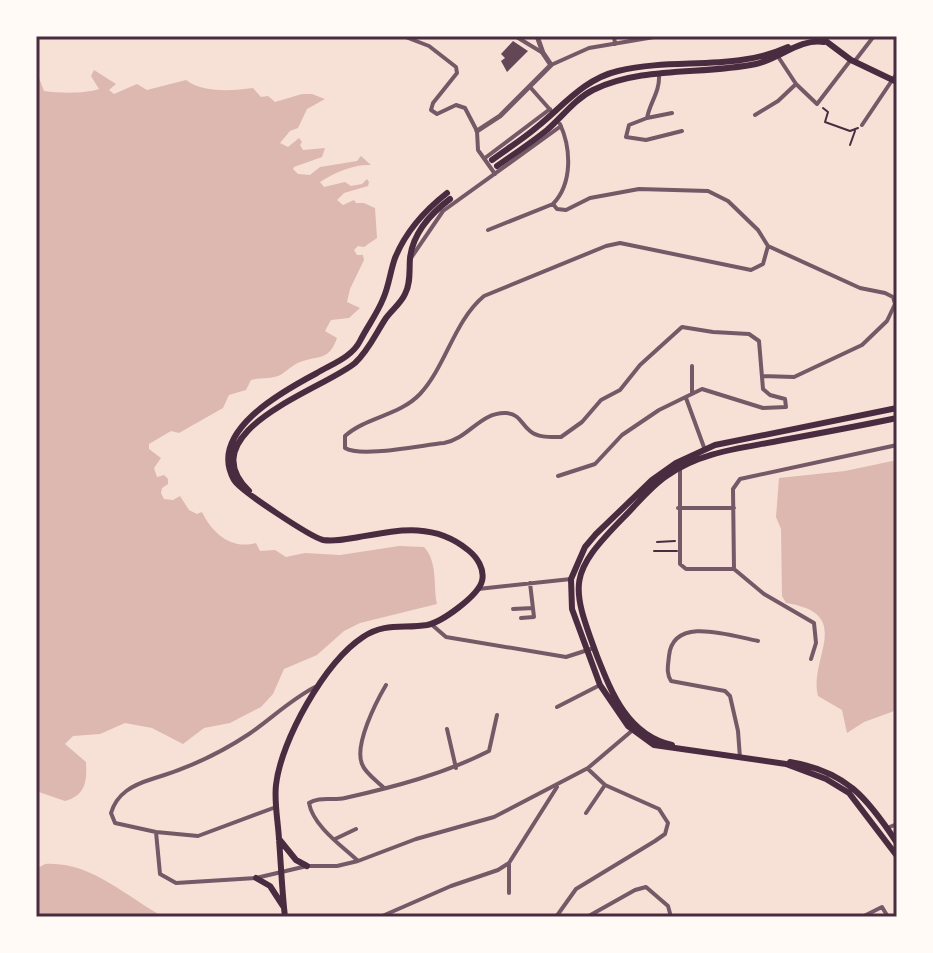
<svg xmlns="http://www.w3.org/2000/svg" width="933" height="953" font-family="'Work Sans',sans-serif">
  <rect width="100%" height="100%" fill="#f7e1d7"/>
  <path fill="#dcb8b0" d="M36,70L44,91C59,93 84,94 99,89L91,76L94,70L116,84L109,90L114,94L137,84L147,90L186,80C203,93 232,91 253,88L261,97L268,96L275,102L302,94H312L325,99L307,109L298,128L290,131L280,143L288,147L299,138L302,142L300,145L303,150L325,148L322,157L294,167L293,169L298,174L310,175L320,167L357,161L361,156L371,165C355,164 335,172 320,182L324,187L345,182L351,186L362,184L367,179L369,182L368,186L344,193L337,200L343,205L354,200L356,203H364L375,208L377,238L364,247L358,246L354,250L357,255H363L364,260L350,289L347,302L360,308L349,318L331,320L325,331L337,338C329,360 322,355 303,361C295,363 289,369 282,374C273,380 260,377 251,380L246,390L229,395L223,408L179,433L171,431L149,444V449L161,458L154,468L157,477L164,475L168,479V484L162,488L161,493L164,499L173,500L180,496L189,510L197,514L202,512C212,533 231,550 256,543L260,551L275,550L286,557L305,553L340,555L399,546L424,547C438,562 433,586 437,604L360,623L344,631L317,655L284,669L273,694L261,707L230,723L204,728L183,744L152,728L125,723L100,734L73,736L65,744L86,762C87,781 86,795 65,801L36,791Z
    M897,460V710L864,722L847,733L842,710L818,696C808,658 856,614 786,603L782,596L781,529L776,517L779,478L845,471Z
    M45,864C91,861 126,897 164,917H36V869Z"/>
  <path fill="#644757" d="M513,41L528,51L507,72L501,61L505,58L501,54Z"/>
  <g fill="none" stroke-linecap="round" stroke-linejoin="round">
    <path stroke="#4a2c40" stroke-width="2" d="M823,108L828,112L825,122L850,131L858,128
      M850,145L855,131
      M657,542L675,541
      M654,551H677"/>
    <path stroke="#755966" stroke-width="4" d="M403,36L429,46L456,67L457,73L433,103L431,110L437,114L456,105L465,108L477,131L478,150L495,174
      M515,36L543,53
      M614,36L615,44
      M777,55L796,84L817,104L850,61
      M854,62L874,36
      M551,65L589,48L660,36
      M659,75C660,92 650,102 647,118L672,113
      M530,87L553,113
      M755,115L778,101L796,84
      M647,118L629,125L626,137L646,140L682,131
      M862,125L897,73
      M485,158L550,109
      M553,204L557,209L566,210L590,198L639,189L708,191L728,201L758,230L768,246L860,288L885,293L893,297L895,304L887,321L862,345L794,377L762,376
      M553,204C573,183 571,148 560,124
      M488,230L553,204
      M411,258L443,211L561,126
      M692,366V394
      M686,398L705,450
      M680,467V564L686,569H733
      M558,476L595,464L622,435L659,410L702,389L763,408L786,407L785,399L770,395L763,389L759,341L749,334L713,332L682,327L640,365L620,390L601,400L582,422L561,437C551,437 538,438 530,431C521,424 520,414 506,413C480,412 468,439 444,443C422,445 361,458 345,448V436C366,417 399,416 420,394C446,366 454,321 484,296L606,246L620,243L751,270L763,264L768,246
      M678,508H734
      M734,569L733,489L740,479L897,445
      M734,569L764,594L814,623L816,643L811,659
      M478,589L571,579
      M513,609L533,608
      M521,618L534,617L530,583
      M431,624L446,637L566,657L594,648
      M557,707L600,685
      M447,729L456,768
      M740,758L738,731L730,696L725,691L671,681C666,673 668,666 669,656C673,615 731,636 758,641
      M384,788C377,781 365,773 362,764C354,745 376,702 386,685
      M276,807L198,836L156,832L115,823L111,813C117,793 133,785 152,779C186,769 219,754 249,734C271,719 290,700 315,687
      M586,813L605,785
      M887,828L897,824
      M156,832L160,874L176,883L256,878L307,866H337L358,861L416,839L494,817L588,768L634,729
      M335,839L356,829
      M358,861C342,846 313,826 309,803C319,796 333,801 345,798C394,787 444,774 489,751L497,715
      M509,863V893
      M380,917L451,886L498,870L509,863L557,787
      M556,917L576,889L655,841L665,834L668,823L659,809L605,785L588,769
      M587,917L635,890L646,887L668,906L671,917
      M862,917L882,907L888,917"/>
    <path stroke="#755966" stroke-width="5" d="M477,131L500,116L551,65L543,53L537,36"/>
    <path stroke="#4a2c40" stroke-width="6" d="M819,36L851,60L897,82
      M492,160C507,149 523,139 537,127C563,106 584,79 618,71C675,57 733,72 788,47
      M497,166C514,154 531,143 547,130C562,117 575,99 593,90C642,66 703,75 756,64C779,59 800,38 824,42
      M897,408L715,445L676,463L652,480L596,534L585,547L571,579L572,609L600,685L628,726L654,745L786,764L826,779L849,793L897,856
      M249,491C188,431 324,389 355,363C369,350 376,333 386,318C392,310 401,303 405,294C411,283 409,270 410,258C413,233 430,214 450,199
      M672,745C628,735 612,694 597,656C570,583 568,574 624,517C638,503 651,486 668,475C702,451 744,448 783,440C821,433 859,426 897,418
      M790,762C845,771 867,797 897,843
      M279,839L296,860L307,866
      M256,878L270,886L283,906
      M285,917C282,891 281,865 279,839C278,821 274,802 276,785C281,740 325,662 363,637C385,622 404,629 427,625C442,622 478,596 482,581C485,569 477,557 468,550C434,522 398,530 359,537C347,539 335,542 323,540C311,537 239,490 234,480C207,432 283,391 317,373C332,364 352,357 360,341C367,327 377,314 383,299C389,286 390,272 395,258C406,231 424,211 447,193"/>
  </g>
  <rect width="933" height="953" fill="none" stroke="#fffaf5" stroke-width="76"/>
  <rect x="38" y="38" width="857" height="877" fill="none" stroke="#4a2c40" stroke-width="3"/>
</svg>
